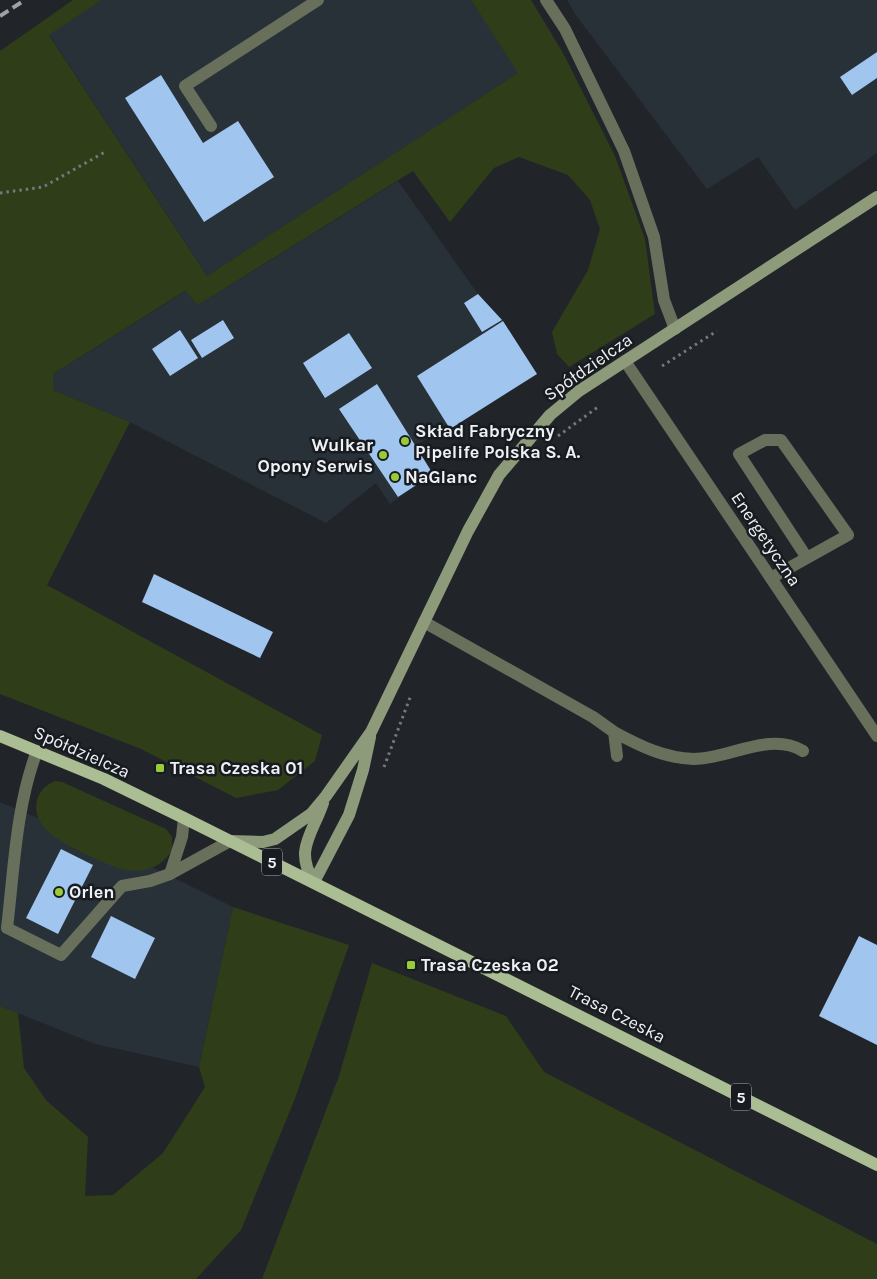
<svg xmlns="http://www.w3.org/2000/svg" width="877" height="1279" font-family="Karla,sans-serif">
  <rect width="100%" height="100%" fill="#21252a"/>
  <path fill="#283038" d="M102,0H471L519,73L207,276L49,34Z
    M567,0H877V153L795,210L758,157L707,189L575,14Z
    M398,181L478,294L503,321L537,374L450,429L447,424L416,446L433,474L390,504L376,483L326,523L130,422L53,390V374L186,291L198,305Z
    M0,802L144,863L233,907L199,1067L95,1044L0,1006Z"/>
  <path fill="#2f3d19" d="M73,0H102L49,35L207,276L518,73L471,0H531L563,53L615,156L645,239L655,314L569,367L557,354L552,332L588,270L600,229L590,200L568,175L519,157L494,168L450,222L413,171L198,305L185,291L53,374V390L130,422L47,585L322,735L315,761L278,790L236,798L141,749L0,694V51Z
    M55,781L62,782L166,829L172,837V851C148,884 116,869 88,855C68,845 30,831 37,800C40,790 46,785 55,781Z
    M233,907L349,945L294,1101L241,1230L196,1279H0V1006L18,1013L24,1068L46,1100L88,1137L85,1196L113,1195L163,1153L205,1087L199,1067Z
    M372,963L506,1016L544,1072L877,1244V1279H262L339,1076Z"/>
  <path fill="#a0c5ef" d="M877,52V78L852,95L840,77Z
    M161,75L203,143L238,121L274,177L204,222L125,98Z
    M478,294L502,320L482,332L464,303Z
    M223,320L234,338L202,358L191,340Z
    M503,321L537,374L450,429L417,376Z
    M180,330L198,358L170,376L152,349Z
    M349,333L372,368L325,398L303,363Z
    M377,384L433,474L398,497L339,409Z
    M154,574L273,632L260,658L142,602Z
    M61,849L93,865L58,934L26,918Z
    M111,916L155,938L135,979L91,957Z
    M859,936L877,945V1045L819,1016Z"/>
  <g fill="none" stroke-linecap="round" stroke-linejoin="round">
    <path stroke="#75787c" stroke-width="3" stroke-dasharray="2.5 4" stroke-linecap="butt" d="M0,193L43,187L105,152
      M662,366L717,331
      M558,436L598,407
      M384,767L411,695"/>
    <path stroke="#68705c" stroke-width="12" d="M546,0L565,29L624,151L654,237L664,300L675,329
      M211,126L185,86L318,0
      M771,578L848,535L781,440H765L739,454L807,558
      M424,622L593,717L614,732L617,756
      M614,732C640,746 664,758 694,759C728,759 770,731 803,751
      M37,751C16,806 14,869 7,928L61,955L122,886L150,881L170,874L182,837L184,818
      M170,874L230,841"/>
    <path stroke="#68705c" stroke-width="12" d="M625,361L877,736"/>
    <path stroke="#8d9b7b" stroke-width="12" d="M230,841L263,842L275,839L311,814L326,796L371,732L468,531L499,475L550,415L579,391L877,197
      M314,882L349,815L363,770L370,737
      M314,882C294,850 312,835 323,803"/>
    <path stroke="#abbd93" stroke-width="12" d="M0,736L104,779L184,818L877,1165"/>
    <path stroke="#9ea1a5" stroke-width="4" stroke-dasharray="10 5" stroke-linecap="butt" d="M0,16L25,0"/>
  </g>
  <g fill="#99cb36" stroke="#181c20" stroke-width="2">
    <circle cx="405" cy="441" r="5"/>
    <circle cx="383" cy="455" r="5"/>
    <circle cx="395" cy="477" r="5"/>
    <rect x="155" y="763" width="10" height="10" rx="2.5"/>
    <circle cx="59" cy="892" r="5"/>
    <rect x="406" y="960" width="10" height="10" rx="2.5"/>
  </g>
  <g text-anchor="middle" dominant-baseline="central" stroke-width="5" stroke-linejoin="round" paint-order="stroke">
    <g fill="#181c20" stroke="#aeb2b5" stroke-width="1">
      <rect x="262" y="848.5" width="20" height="27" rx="4"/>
      <rect x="731" y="1083.5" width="20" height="27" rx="4"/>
    </g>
    <g font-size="16" font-weight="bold" fill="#eff2f5">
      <text x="272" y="862">5</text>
      <text x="741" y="1097">5</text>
    </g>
    <g font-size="18" fill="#eff2f5" stroke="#181c20">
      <text transform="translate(588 367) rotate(-35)">Spółdzielcza</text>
      <text transform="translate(766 539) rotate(56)">Energetyczna</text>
      <text transform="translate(82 752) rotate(24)">Spółdzielcza</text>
      <text transform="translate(617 1014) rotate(27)">Trasa Czeska</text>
    </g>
    <g font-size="18" font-weight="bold" fill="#eff2f5" stroke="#181c20" text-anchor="start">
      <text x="415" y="431">Skład Fabryczny<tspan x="415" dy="21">Pipelife Polska S. A.</tspan></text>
      <text x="373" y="445" text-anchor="end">Wulkar<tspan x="373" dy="21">Opony Serwis</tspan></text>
      <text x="405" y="477">NaGlanc</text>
      <text x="170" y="768">Trasa Czeska 01</text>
      <text x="69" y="892">Orlen</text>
      <text x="421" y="965">Trasa Czeska 02</text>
    </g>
  </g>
</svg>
